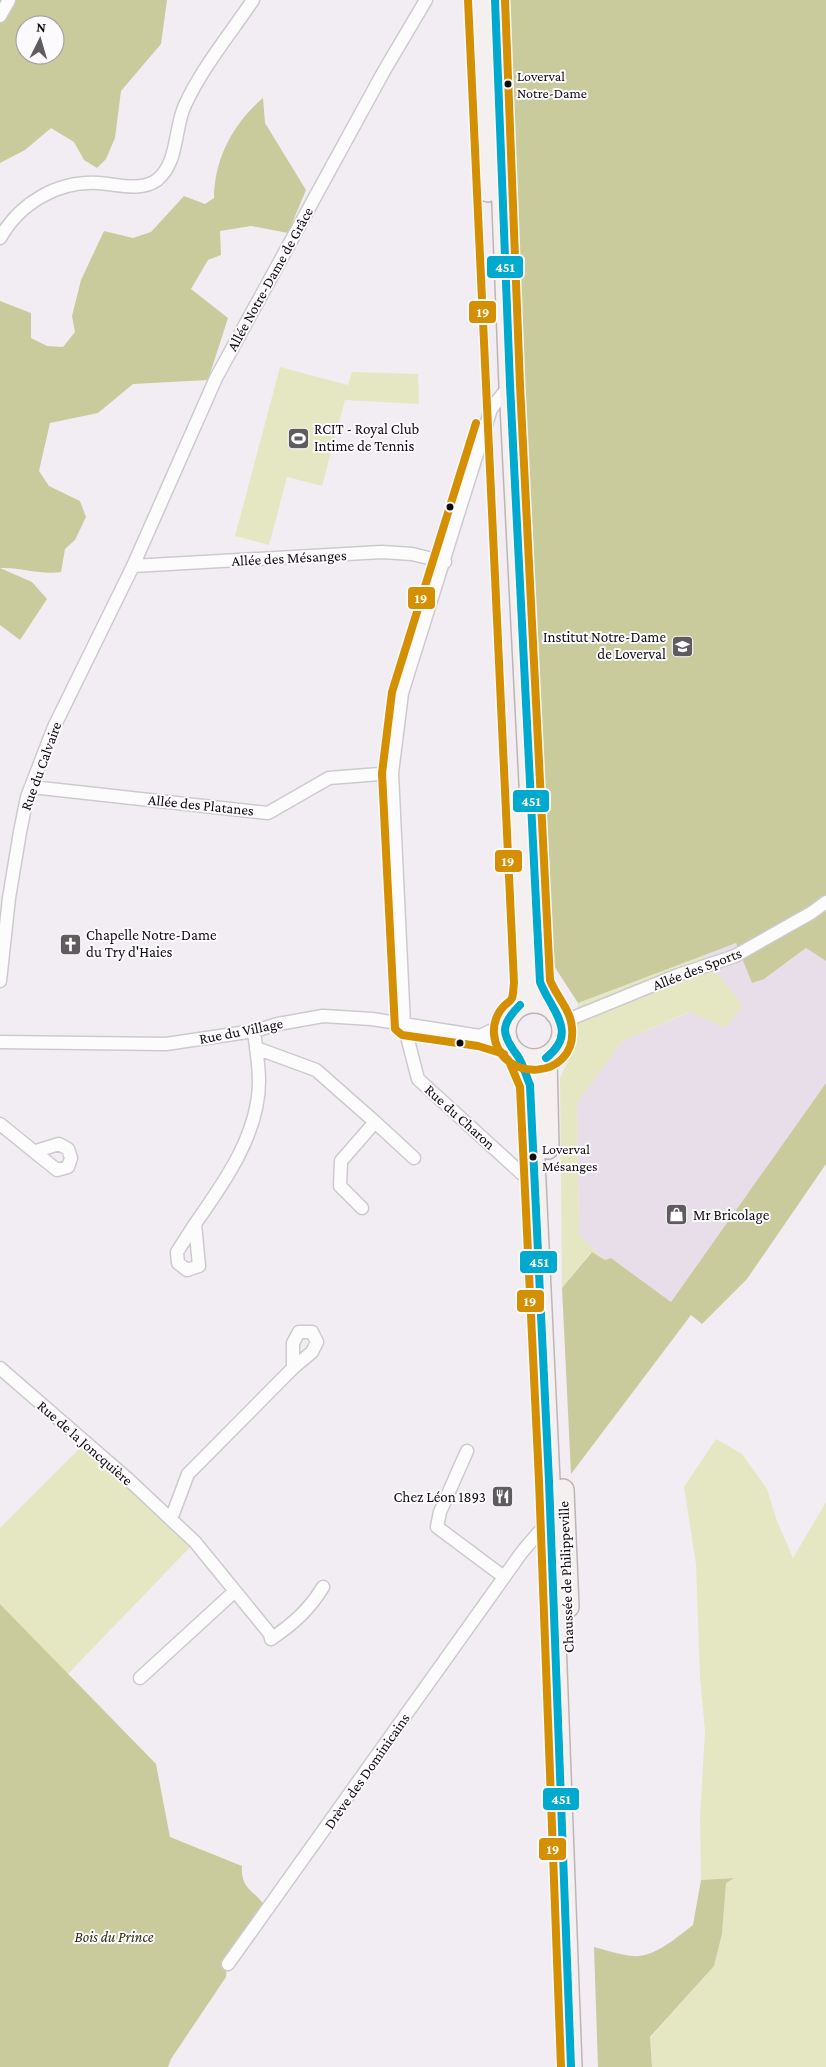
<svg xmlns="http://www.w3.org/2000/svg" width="826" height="2067" font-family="'Crimson Pro',serif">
  <rect width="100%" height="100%" fill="#f2edf3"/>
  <path fill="#e8dee9" d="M826,0L716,950L736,943L764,979L806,948L826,961V1083L671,1302L611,1258L605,1260L579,1235L577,1103L622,1041L690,1012L725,1028L703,955Z"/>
  <path fill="#e5e7c2" d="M280,367L348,385L352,372L418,374L419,404L345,400L322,486L287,477L269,545L235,536Z
    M703,955L743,1006L725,1028L689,1012L622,1041L577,1103L579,1235L605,1260L591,1252L562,1288L560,1078L569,1058L578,1003Z
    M716,1439L742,1454L767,1489L777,1521L793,1558L826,1502V2067H652L650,2038L714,1966L722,1934L726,1882L733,1878L701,1880L700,1816L705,1731L700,1677L696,1564L684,1487Z
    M85,1443L195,1542L68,1674L0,1604V1528Z"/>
  <path fill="#c9cb9c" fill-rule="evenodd" d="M0,0H167L161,44L121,91L115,138L106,159L97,168L84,160L74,142L51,128L25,150L0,163ZM25,25H55V55H25Z
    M503,0H826V961L806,948L764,979L752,983L736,943L578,1003L554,966L543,938L532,620Z
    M263,98L265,123L306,190L288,233L251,226L220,231L221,255L208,260L191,289L228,318L208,380L133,384L98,413L50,423L39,471L49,486L80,501L86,517L75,540L65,549L61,572C40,575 21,567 0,568L32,582L47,599L20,640L0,625V301L31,313V338L47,346L63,347L75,332L72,316L81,280L104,231L133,238L151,232L184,196L205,204L214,198C214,160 233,123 263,98Z
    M826,1083V1164L747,1279L702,1324L691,1315L571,1474L562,1288L592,1252L605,1260L611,1258L671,1302Z
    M0,1604L156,1764L170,1837L242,1866C240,1892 259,1891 266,1910L228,1954L226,1977L171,2059L168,2067H0Z
    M734,1878L726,1883L722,1934L714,1966L650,2037L652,2067H598L594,1947C606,1950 620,1955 633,1956C654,1958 677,1937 693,1925L701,1880Z"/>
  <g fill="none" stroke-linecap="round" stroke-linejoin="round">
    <defs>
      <path id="minor" d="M0,16L9,0
        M0,238C20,203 57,181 98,183C116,184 141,192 157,180C179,162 174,128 185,105C202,68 230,34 253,0
        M510,385L491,409L402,693L392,773L404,1025L418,1079L521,1173
        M133,566L382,552L412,554L445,562
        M32,787L268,813L329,778L392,773
        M0,981L9,898L20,832L27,797L54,727L133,566L216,378L384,71L426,0
        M563,1026L570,1019L678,975L735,956L811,913L826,902
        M480,1036L505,1024
        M0,1042L166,1044L254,1031L278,1024L323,1016L372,1019L480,1036L507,1044
        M256,1048L316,1070L375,1122L341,1161L340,1186L362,1208
        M375,1122L414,1158
        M0,1124L57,1170L68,1167L71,1158L68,1149L59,1144L36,1151
        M195,1224L177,1252L178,1263L187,1270L199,1266L195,1224C224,1183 259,1134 259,1081C259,1065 256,1048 254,1031
        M0,1368L129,1480L195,1542L270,1634L271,1639C293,1624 309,1610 323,1587
        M467,1451L440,1512L437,1527L504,1577
        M171,1519L188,1474L293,1368L312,1352L317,1342L312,1332H299L293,1343V1368
        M140,1678L235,1591
        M228,1964L522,1552L540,1531L549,1524"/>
      <path id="primary" d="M478,0L488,191
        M495,0L510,385L540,982L556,1013
        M517,816L524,983L520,1005
        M505 1031a29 29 0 1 1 58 0a29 29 0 1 1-58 0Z
        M518,1056L530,1085L533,1140L549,1481L571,2067
        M546,1058L548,1148
        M563,1490L568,1607"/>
    </defs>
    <use href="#minor" stroke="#cdcace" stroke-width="15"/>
    <use href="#primary" stroke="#beb4b4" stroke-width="24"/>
    <use href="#minor" stroke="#fdfcfd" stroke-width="12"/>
    <use href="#primary" stroke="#f5f0f0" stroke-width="21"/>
    <defs>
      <path id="bus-1" d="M495,0L510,385L540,982C552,1012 579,1032 546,1058
        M520,1005C500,1025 501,1034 517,1055C523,1063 526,1076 530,1085L549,1481L571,2067"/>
      <path id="bus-2" d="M468,0L514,983C513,987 514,993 512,998C511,1001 507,1003 504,1006C497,1013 493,1024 494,1034C499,1084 577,1081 572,1028C571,1010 556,996 550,980L520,385L505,0
        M476,423L392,692L382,773L395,1029L402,1035L478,1046L504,1054
        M500,1051L509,1061L520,1087L539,1481L561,2067"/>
    </defs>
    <use href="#bus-1" stroke="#fdfafe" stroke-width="11"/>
    <use href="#bus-2" stroke="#fdfafe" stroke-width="11"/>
    <use href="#bus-1" stroke="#00a9ce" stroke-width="8"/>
    <use href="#bus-2" stroke="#d48f02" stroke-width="8"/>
  </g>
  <defs>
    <symbol id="stadium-square" viewBox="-11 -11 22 22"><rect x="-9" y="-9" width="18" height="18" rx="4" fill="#5f5b5f" stroke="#fdfafe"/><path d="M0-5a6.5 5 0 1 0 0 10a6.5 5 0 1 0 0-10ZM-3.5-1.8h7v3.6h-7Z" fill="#fff"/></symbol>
    <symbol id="school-square" viewBox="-11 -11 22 22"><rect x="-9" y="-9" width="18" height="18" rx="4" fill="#5f5b5f" stroke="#fdfafe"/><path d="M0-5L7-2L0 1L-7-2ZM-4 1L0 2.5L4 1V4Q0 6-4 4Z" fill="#fff"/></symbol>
    <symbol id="church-square" viewBox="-11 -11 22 22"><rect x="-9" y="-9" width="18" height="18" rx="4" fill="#5f5b5f" stroke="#fdfafe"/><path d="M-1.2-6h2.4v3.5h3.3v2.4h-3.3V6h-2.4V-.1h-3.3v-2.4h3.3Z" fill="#fff"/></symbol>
    <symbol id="shop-square" viewBox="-11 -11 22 22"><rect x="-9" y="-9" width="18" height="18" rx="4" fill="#5f5b5f" stroke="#fdfafe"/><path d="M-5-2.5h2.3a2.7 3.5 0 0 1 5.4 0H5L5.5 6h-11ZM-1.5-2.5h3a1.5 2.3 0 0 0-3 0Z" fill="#fff"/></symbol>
    <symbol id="restaurant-square" viewBox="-11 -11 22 22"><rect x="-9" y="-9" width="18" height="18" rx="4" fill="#5f5b5f" stroke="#fdfafe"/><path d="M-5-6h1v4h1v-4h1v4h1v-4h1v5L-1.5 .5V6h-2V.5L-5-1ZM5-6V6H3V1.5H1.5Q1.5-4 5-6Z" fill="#fff"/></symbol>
  </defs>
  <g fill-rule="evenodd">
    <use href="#stadium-square" x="286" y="426" width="25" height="25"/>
    <use href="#school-square" x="670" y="634" width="25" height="25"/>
    <use href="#church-square" x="58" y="932" width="25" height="25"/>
    <use href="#shop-square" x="664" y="1202" width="25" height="25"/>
    <use href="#restaurant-square" x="490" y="1484" width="25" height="25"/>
  </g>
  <g fill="#100d10" stroke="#fdfafe" stroke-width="2">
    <circle cx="508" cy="84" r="4.5"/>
    <circle cx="450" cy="507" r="4.5"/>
    <circle cx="460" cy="1043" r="4.5"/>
    <circle cx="533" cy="1157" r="4.5"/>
  </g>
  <g text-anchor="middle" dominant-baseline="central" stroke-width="4" stroke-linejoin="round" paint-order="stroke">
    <g font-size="14" fill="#100d10" stroke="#fdfafe" text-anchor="start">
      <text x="517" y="76">Loverval<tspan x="517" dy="17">Notre-Dame</tspan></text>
      <text x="542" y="1149">Loverval<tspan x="542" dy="17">Mésanges</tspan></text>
    </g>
    <g font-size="15" fill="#100d10" stroke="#fdfafe">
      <text transform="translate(270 279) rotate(-61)">Allée Notre-Dame de Grâce</text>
      <text transform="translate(289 558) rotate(-3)">Allée des Mésanges</text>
      <text transform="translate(41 766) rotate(-70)">Rue du Calvaire</text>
      <text transform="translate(201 805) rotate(6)">Allée des Platanes</text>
      <text transform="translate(697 969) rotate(-21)">Allée des Sports</text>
      <text transform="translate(241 1031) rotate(-11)">Rue du Village</text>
      <text transform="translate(460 1117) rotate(42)">Rue du Charon</text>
      <text transform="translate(85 1443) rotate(41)">Rue de la Joncquière</text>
      <text transform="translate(566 1577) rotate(-92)">Chaussée de Philippeville</text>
      <text transform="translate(367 1771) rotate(-55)">Drève des Dominicains</text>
    </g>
    <g font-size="15" fill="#100d10" stroke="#fdfafe" text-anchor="start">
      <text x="314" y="429">RCIT - Royal Club<tspan x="314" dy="17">Intime de Tennis</tspan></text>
      <text x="666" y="637" text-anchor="end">Institut Notre-Dame<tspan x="666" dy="17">de Loverval</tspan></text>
      <text x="86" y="935">Chapelle Notre-Dame<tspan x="86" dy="17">du Try d'Haies</tspan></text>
      <text x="693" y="1215">Mr Bricolage</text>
      <text x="486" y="1497" text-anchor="end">Chez Léon 1893</text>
    </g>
    <g font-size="15" font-style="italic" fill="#2d3008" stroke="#fdfafe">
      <text x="114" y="1937">Bois du Prince</text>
    </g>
  </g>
  <g stroke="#fdfafe" stroke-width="2">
    <rect x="486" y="255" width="38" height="24" rx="5" fill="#00a9ce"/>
    <rect x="468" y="300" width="29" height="24" rx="5" fill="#d48f02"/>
    <rect x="407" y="586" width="29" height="24" rx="5" fill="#d48f02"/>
    <rect x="512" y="789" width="38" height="24" rx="5" fill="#00a9ce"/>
    <rect x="494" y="849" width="29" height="24" rx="5" fill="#d48f02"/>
    <rect x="519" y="1250" width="39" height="24" rx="5" fill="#00a9ce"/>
    <rect x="516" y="1289" width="29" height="24" rx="5" fill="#d48f02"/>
    <rect x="542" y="1787" width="38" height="24" rx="5" fill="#00a9ce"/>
    <rect x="538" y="1837" width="29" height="24" rx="5" fill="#d48f02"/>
  </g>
  <g font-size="14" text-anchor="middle" font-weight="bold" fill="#fff">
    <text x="505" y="272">451</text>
    <text x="483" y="317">19</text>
    <text x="421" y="603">19</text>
    <text x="531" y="806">451</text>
    <text x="508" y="866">19</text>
    <text x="539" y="1267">451</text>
    <text x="530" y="1306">19</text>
    <text x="561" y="1804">451</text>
    <text x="553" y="1854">19</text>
  </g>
  <g transform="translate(40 40) rotate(5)"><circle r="24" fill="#fdfafe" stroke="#9e9b9f"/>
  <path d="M0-4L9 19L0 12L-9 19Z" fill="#5f5b5f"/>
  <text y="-8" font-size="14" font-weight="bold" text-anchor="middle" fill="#100d10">N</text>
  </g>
</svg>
